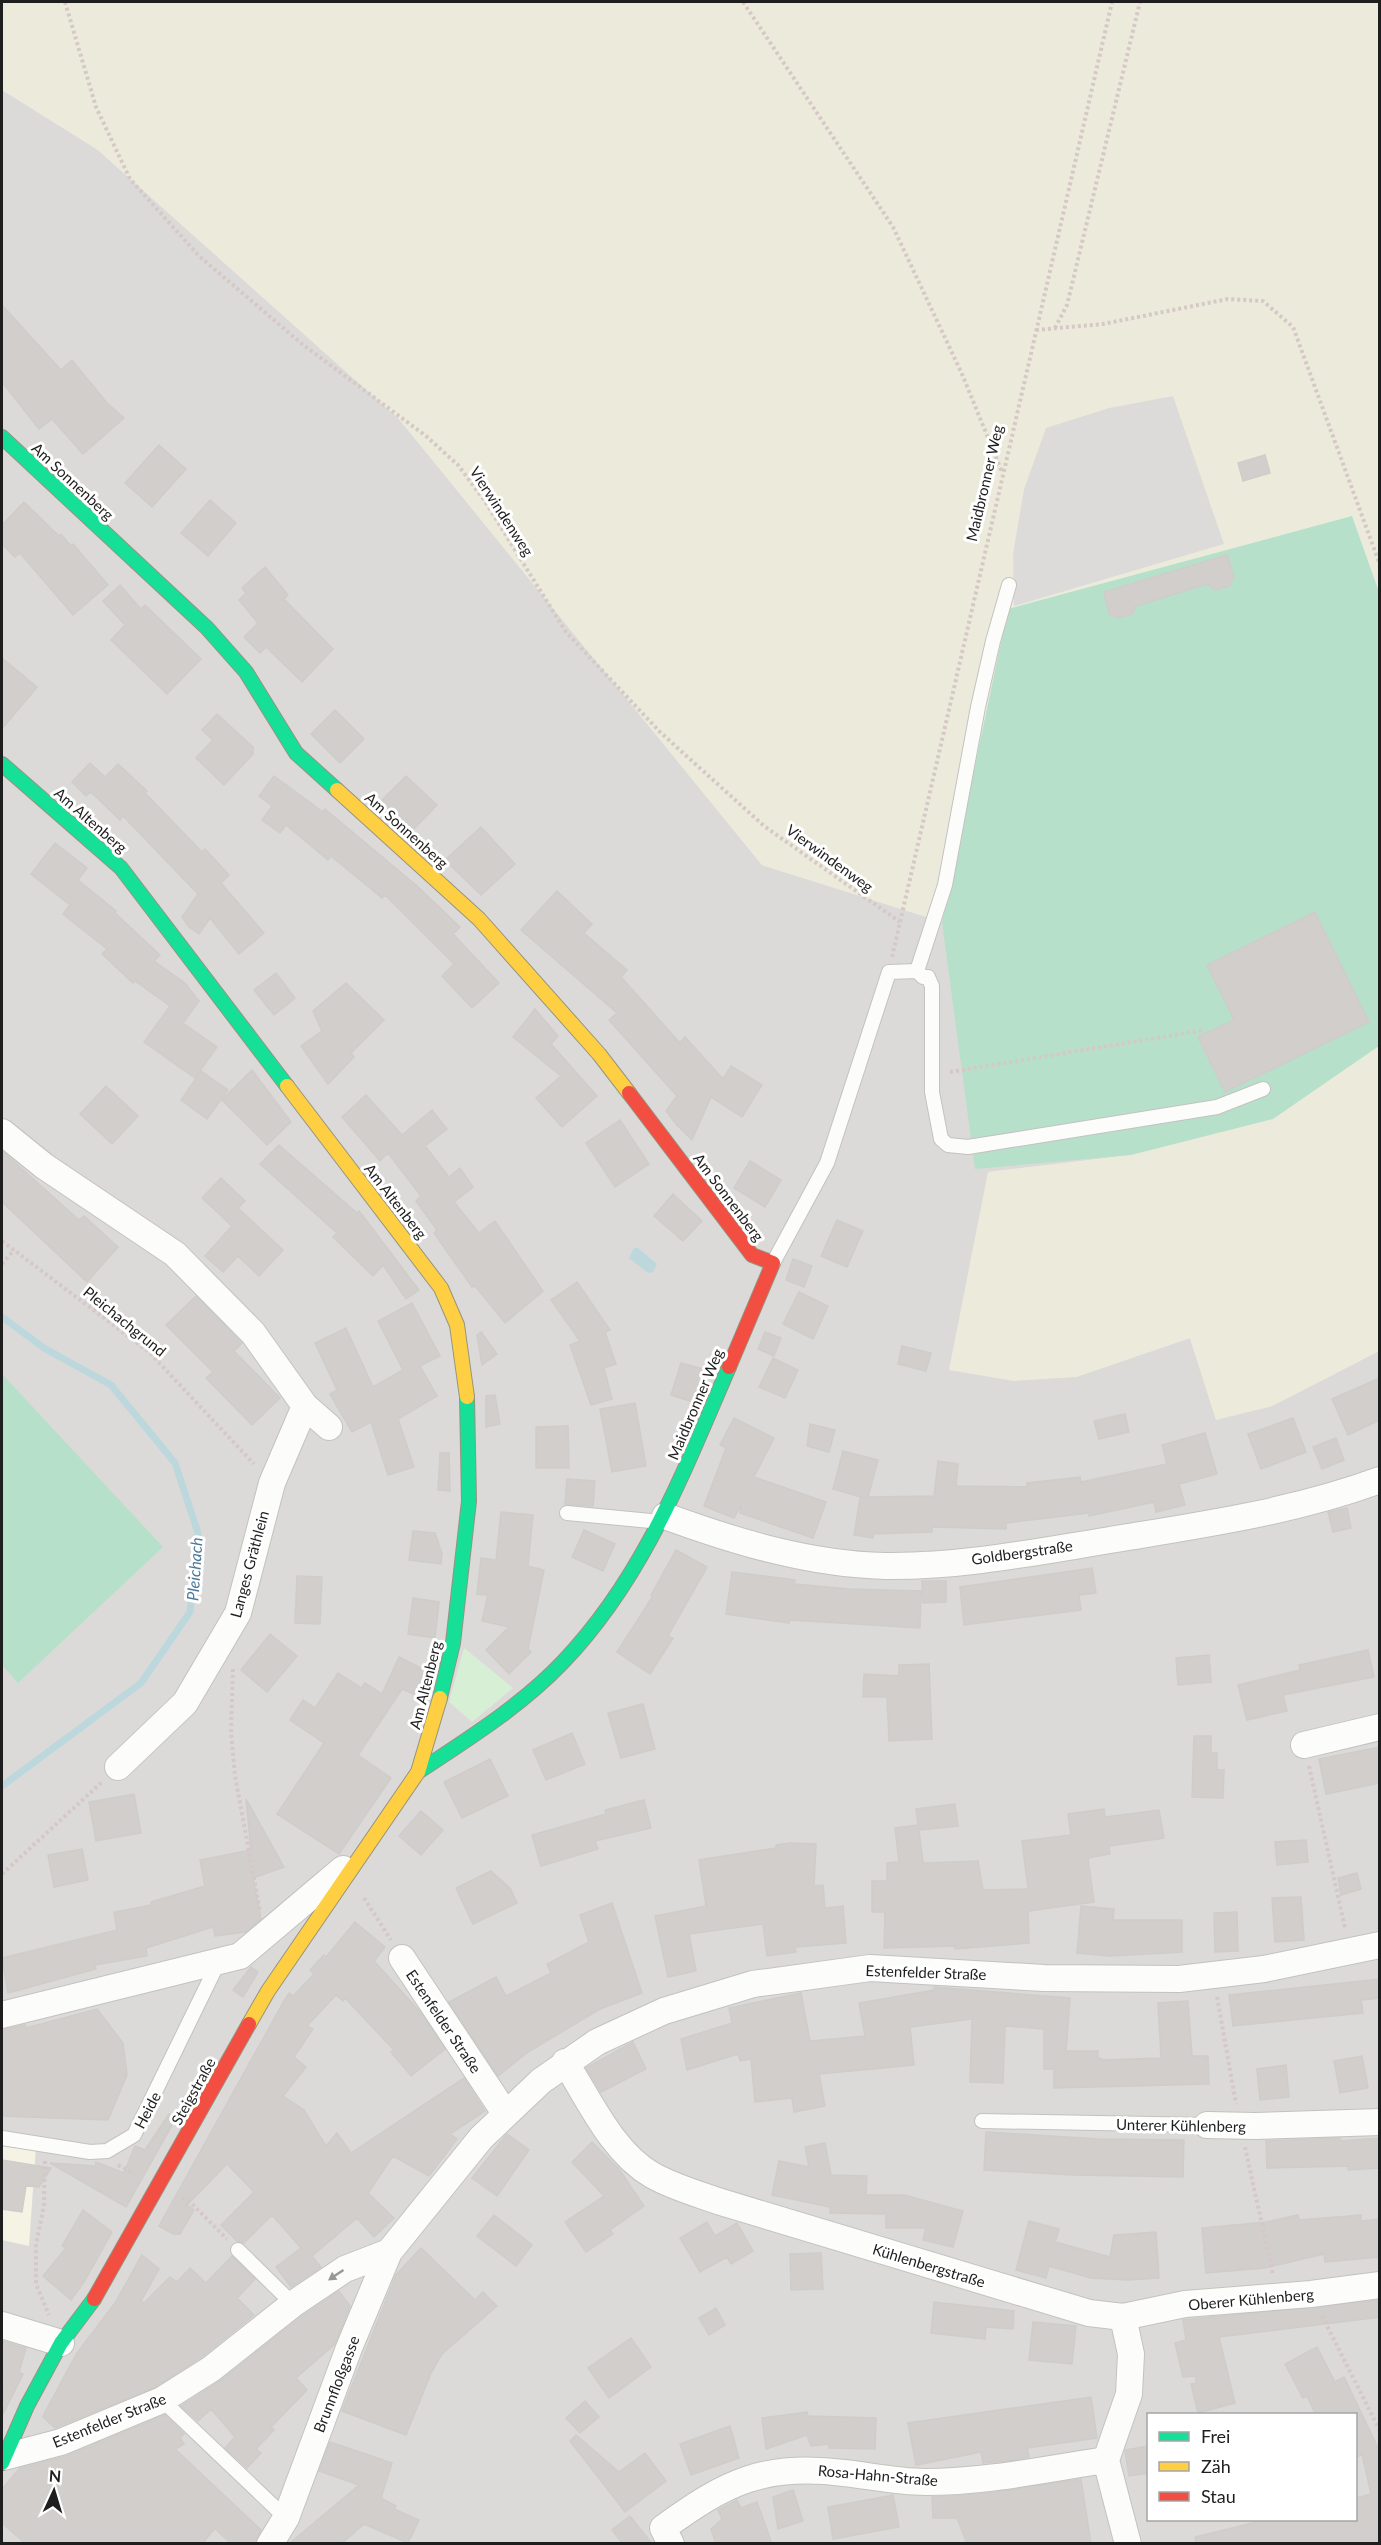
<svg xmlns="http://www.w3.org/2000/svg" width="1381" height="2545" font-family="Lato,sans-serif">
  <rect width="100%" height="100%" fill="#eceae7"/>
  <path fill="#dbdad8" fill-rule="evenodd" d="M2,90L98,150L399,419L762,865L943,922L1008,609L1380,595L1379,1046L1131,1155L988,1172L1076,1377L1190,1338L1216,1419L1272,1406L1379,1351V2543H2ZM1148,2414H1356V2520H1148Z"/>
  <path fill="#f5f3e3" d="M2,2142L36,2147L29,2246L2,2240Z"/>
  <path fill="#ecebdb" d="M2,2H1379V595L1352,516L1008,609L942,922L762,865L399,419L98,150L2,89Z
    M1379,1046V1351L1272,1406L1216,1420L1190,1338L1076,1377L1014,1381L949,1370L988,1172L1131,1155L1273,1119Z"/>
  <path fill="#d7f0d5" d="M464,1648L513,1688L472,1722L449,1702Z"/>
  <path fill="#b6e0ca" d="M1352,516L1380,595L1379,1046L1273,1119L1131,1155L975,1169L942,922L1008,609Z
    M2,1374L163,1547L18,1683L2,1665Z"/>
  <path fill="#dcdbda" d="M1173,396L1224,544L1014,606L1013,554L1024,489L1046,428L1109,408Z"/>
  <path fill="#bdd8dd" d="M634,1248H638L657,1264L653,1272L648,1273L629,1258Z"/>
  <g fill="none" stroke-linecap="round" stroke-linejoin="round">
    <path stroke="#bdd8dd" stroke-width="7" d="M2,1317L44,1348L111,1385L175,1463L198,1533L190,1612L141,1683L2,1786"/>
  </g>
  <path fill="#d1cecc" stroke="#cfccc9" stroke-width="1.5" d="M2,305L61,370L72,360L107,403L124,418L83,454L52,419L39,429L2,382Z
    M159,445L186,469L152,507L125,483Z
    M1265,455L1270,473L1243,481L1238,463Z
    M210,500L236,523L208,556L181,533Z
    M24,502L59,536L61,534L71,546L73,544L108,585L73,615L20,553L15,557L2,544V525Z
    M1227,555L1234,577L1229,586L1215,590L1207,584L1136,606L1132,614L1118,618L1109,614L1104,592Z
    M265,567L288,595L284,599L333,649L302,682L266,647L260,653L244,637L258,623L239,600L246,593L242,588Z
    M120,585L141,609L145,605L201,659L167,694L111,640L125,625L103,601Z
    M2,658L37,687L2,729Z
    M335,710L364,739L340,763L311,734Z
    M217,714L253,747V754L224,785L196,758L213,740L202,730Z
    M90,763L105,777L118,764L147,791L145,793L202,852L205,849L229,875L221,883L264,933L239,954L210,918L199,934L189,927L182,917L198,894L123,816L120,820L91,792L86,796L72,782Z
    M274,776L323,812L325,809L417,886L460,927L453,934L499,983L472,1008L442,976L454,964L385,895L382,898L331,856L328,860L286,825L280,833L262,820L272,806L259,796Z
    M406,776L437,805L412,831L380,802Z
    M481,827L515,864L481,895L445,860Z
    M55,843L87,868L78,880L116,911L115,913L160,955L154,961L185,983L199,1001L183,1023L217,1047L195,1078L144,1042L170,1006L135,981L133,983L102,954L107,949L63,914L70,905L31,874Z
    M557,891L592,924L584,933L627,970L621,977L680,1043L685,1037L723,1079L731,1066L762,1085L742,1117L711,1097L692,1140L676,1124L666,1111L677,1096L609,1020L617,1013L521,930Z
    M1315,912L1369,1022L1225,1092L1198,1037L1234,1020L1207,965Z
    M276,973L295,998L274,1015L254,990Z
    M346,983L384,1020L351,1053L354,1057L328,1084L301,1046L322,1031L313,1011Z
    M535,1009L558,1036L551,1044L597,1096L562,1127L536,1098L561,1076L513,1037Z
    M252,1070L291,1122L267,1145L222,1100Z
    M201,1071L228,1090L207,1119L181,1100Z
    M106,1086L138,1116L112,1144L80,1114Z
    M366,1095L402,1135L432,1110L447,1129L425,1146L449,1177L460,1168L473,1187L454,1202L479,1233L495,1221L543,1291L505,1323L475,1286L472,1287L434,1233L437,1230L416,1201L421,1196L388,1153L380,1161L342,1117Z
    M620,1120L649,1164L615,1187L586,1143Z
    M279,1145L357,1213L359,1211L419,1290L406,1299L383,1265L373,1276L333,1237L337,1233L260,1164Z
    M2,1151L79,1220L84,1216L118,1247L87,1282L2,1202Z
    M750,1161L781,1180L765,1207L734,1188Z
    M221,1178L245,1201L238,1208L283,1250L259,1276L238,1256L223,1272L205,1256L232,1226L202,1198Z
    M673,1194L702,1221L683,1241L654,1216Z
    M837,1220L863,1231L847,1267L821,1256Z
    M793,1259L812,1266L804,1287L786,1280Z
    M577,1282L610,1330L605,1332L616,1364L604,1368L612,1399L591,1405L570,1345L580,1341L551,1300Z
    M799,1292L828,1306L813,1339L783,1324Z
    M196,1296L242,1343L234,1351L280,1398L252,1425L206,1378L213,1372L166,1325Z
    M412,1303L440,1356L420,1366L437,1396L398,1419L414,1467L388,1475L371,1422L352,1432L330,1394L337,1390L315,1343L346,1328L373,1387L403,1370L378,1321Z
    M481,1332L497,1354L482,1365L477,1335Z
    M765,1332L781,1338L774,1356L758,1349Z
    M902,1346L931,1353L926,1371L898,1364Z
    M773,1358L798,1370L785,1398L759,1387Z
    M681,1363L707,1370L693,1402L671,1395Z
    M1380,1378V1420L1348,1435L1332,1399Z
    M495,1395L500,1424L486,1427V1396Z
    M635,1403L646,1466L612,1472L600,1409Z
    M1125,1414L1129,1432L1099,1439L1094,1421Z
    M734,1418L774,1438L754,1477L826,1502L813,1538L740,1513L741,1505L734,1518L704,1506L726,1448L720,1445Z
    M1293,1418L1306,1452L1261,1469L1248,1434Z
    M810,1424L835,1430L829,1452L807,1446Z
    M568,1426L569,1468H536V1427Z
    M1205,1433L1217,1474L1179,1484L1185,1505L1156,1512L1154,1502L1089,1516V1513L1006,1523V1529L932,1527V1532L873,1534V1538L854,1535L860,1498H864L833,1489L843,1451L878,1460L868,1497L934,1496L938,1461L958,1464L956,1486L1027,1487V1483L1080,1477L1081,1482L1167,1464L1162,1445Z
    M1336,1438L1344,1460L1322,1469L1313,1447Z
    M440,1453H449L450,1491L438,1490Z
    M567,1479L595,1481L593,1506L565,1504Z
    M1347,1508L1351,1528L1333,1532L1328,1512Z
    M501,1512L533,1515L528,1566L544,1570L528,1649L531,1652L509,1674L486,1650L509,1627L482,1621L488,1595L477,1594L481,1558L496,1560Z
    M584,1530L615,1544L603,1571L572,1557Z
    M413,1531L435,1533L442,1553L441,1564L409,1560Z
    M676,1550L707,1567L668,1636L673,1638L650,1674L617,1652L653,1596L651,1595Z
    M1092,1568L1096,1593L1079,1595L1081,1610L964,1625L960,1587Z
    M732,1572L795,1580L794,1584L850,1589L921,1591L920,1628L790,1620L789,1623L726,1614Z
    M297,1576L322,1577L320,1624L295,1623Z
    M922,1581H946V1602L923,1603Z
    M413,1598L439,1602L435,1638L408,1634Z
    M270,1634L297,1656L267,1692L241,1670Z
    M1368,1650L1374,1677L1283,1695L1287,1711L1247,1720L1238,1685L1300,1670L1299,1665Z
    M1209,1655L1211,1682L1178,1685L1176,1658Z
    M399,1657L425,1670L414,1694L402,1689L358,1755L391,1778L339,1854L277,1814L324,1743L290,1720L303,1700L315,1708L338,1673L361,1688L365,1683L382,1694Z
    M929,1664L932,1739L889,1741L887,1697H863L864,1674L899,1676V1665Z
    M643,1704L655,1749L621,1758L608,1713Z
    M572,1733L585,1764L546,1780L533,1750Z
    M1194,1736H1211V1753H1217V1770H1224L1223,1798L1192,1797Z
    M1380,1747V1783L1326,1794L1319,1759Z
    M490,1759L508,1796L462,1818L444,1782Z
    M134,1794L141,1833L96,1841L89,1802Z
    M246,1799L284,1867L253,1878L261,1919L246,1932L215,1936L213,1927L146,1948L147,1956L95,1965L96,1969L8,1993L2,1958L117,1930L114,1912L152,1905L151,1902L205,1886L200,1860L251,1850Z
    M644,1800L651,1828L595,1841L598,1849L541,1866L532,1835L606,1814L605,1810Z
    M955,1804L958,1826L919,1830L923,1863L978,1861L983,1890L1028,1889L1022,1841L1071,1835L1068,1814L1104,1809L1105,1817L1159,1810L1164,1838L1109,1846L1110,1854L1088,1858L1094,1902L1028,1911L1029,1943L955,1949V1946L884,1948L885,1912H872V1881H887V1863L899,1862L895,1828L918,1825L916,1809Z
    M421,1811L443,1830L421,1855L399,1836Z
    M1306,1840L1308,1862L1277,1865L1275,1842Z
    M791,1843L816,1844L814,1886L823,1885L825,1908L843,1906L846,1943L795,1947L796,1952L767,1956L763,1924L689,1934L696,1971L668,1977L655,1916L706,1906L699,1860L776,1848V1845Z
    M82,1849L88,1880L54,1887L48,1855Z
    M491,1871L510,1888L517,1903L473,1924L456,1888Z
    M1357,1873L1361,1889L1341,1895L1338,1878Z
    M1301,1897L1304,1940L1275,1942L1272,1898Z
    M612,1903L642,1993L600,2009L528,2052L498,2076L449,2002L496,1977L506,1996L551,1973L547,1964L589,1942L580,1915Z
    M1081,1906L1114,1909L1113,1920H1182V1952L1110,1956L1077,1953Z
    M1237,1912L1238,1951L1215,1952L1214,1913Z
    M355,1922L385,1947L374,1961L421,2013L445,2049L411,2076L391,2052L394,2050L345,1998L343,2001L336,1995L307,2026L313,2029L294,2057L306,2067L283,2096L304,2110L326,2146L337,2133L351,2153L464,2078L485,2111L450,2134L457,2139L429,2176L393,2156L368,2193L394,2218L374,2237L357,2218L312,2256L321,2267L291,2287L276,2267L301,2248L272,2215L244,2243L237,2241L221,2225L254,2192L227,2164L187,2205L194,2210L180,2234H173L159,2226L284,2001L289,1993L293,1996L314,1974L310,1970L324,1955L326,1957Z
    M251,1967L258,1972L243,1997L233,1990Z
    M1380,1979V1998L1361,2000L1363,2013L1233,2026L1229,1995Z
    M934,1987L1070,1998L1066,2051H1098V2058L1105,2060L1161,2058L1158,2003L1188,2001L1192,2056H1208L1209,2084L1054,2088V2069H1044V2029L1005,2026L1003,2083L970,2082L972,2019L910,2027L914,2065L819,2074L825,2106L794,2112L792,2098L755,2102L751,2059L740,2061L738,2054L687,2070L681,2039L732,2023L729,2008L801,1993L810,2041L865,2036L859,2003L934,1990Z
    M97,2009L123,2043L127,2075L108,2120L2,2116V2030L25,2025L26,2028Z
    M633,2042L646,2069L601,2092L586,2068Z
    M1362,2056L1368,2088L1340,2093L1334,2061Z
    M1286,2065L1289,2097L1260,2100L1257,2069Z
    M169,2114L176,2118L126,2207L50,2163L95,2166L96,2162L124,2173L135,2146L145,2150Z
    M986,2132L1098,2139L1184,2140L1183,2177L1073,2175L984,2170Z
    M507,2134L529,2150L497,2196L472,2178Z
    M1340,2138V2141L1380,2138V2168L1348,2170V2166L1267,2168L1266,2141Z
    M592,2142L619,2169L644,2206L610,2230L613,2234L586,2252L565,2222L604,2196L572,2162Z
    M825,2143L831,2175L867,2176L866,2195H904L963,2211L953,2247L923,2240L926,2228H886V2214L830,2213V2207L772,2195L779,2161L809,2167L805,2147Z
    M2,2160L51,2168L39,2187L26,2186L22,2212L2,2209Z
    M83,2210L112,2232L84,2282L71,2300L43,2276L66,2248L62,2246Z
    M494,2215L532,2245L516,2266L477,2236Z
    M1298,2215L1299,2220L1361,2215V2221L1380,2219V2257L1325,2262L1324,2254L1265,2268L1206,2273L1202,2228L1267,2222Z
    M1029,2221L1059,2229L1055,2242L1110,2257L1114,2235L1156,2232L1159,2278L1128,2280L1091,2278L1049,2266L1046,2278L1016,2270Z
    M707,2222L715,2236L737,2223L753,2251L731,2264L727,2257L700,2272L680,2238Z
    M421,2248L475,2300L483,2292L497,2306L442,2354L431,2373L406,2435L342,2411L396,2275Z
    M821,2253L823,2289L791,2290L790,2254Z
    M142,2255L159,2269L141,2301L144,2303L170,2277L177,2282L190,2268L206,2283L232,2256L255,2279L237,2298L254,2315L202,2357L155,2387L55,2428L43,2417L44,2414L77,2353L115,2303Z
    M339,2291L350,2306L335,2344L296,2378L307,2390L271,2427L274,2430L256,2449L261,2453L247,2468L225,2448L235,2437L211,2409L198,2421L181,2406L220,2381L302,2316Z
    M1380,2300V2317L1219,2337L1235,2403L1198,2413L1191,2384L1196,2383V2376L1183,2377L1175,2343L1186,2340L1183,2320Z
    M934,2302L1014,2311L1013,2329L986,2327L985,2339L931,2333Z
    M716,2308L725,2325L709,2335L699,2318Z
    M1033,2322L1076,2326L1072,2364L1029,2360Z
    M631,2338L651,2367L609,2398L588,2368Z
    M2,2341L26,2348L19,2372L23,2374L3,2414Z
    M1317,2347L1335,2382L1344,2377L1380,2452V2544H1196L1195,2537L1265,2520H1356V2498L1371,2494L1362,2454L1356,2458V2415H1316L1307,2396L1303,2398L1285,2364Z
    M1091,2397L1097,2438L1027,2448L1029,2457L1014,2460L983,2463L981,2452L916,2465L908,2423Z
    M585,2401L599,2417L580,2433L566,2418Z
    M807,2412L808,2416L876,2418L875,2449L829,2448V2444L811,2446L807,2435L766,2449L762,2418Z
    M165,2415L184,2434L180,2438L184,2444L175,2449L261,2530L255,2544H231L215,2528L202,2544H26L2,2523V2489L20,2468L67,2456Z
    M730,2426L739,2458L691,2475L680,2444Z
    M576,2435L619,2472L645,2453L666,2481L625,2512L570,2441Z
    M330,2442L392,2463L381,2498L396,2506L394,2509L419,2520L408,2543L364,2524L341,2544H289L359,2485L319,2471Z
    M1149,2446V2473L1129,2476L1125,2450Z
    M1081,2479L1091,2544H967L957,2518H933L932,2497L995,2492Z
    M793,2490L803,2521L778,2529L773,2497Z
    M893,2495L899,2527L833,2539L828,2507Z
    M737,2500L741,2508L757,2502L772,2544H716L711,2529L722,2519L718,2510Z
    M630,2516L652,2544H623L612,2530Z"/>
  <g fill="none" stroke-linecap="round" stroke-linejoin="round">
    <defs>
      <path id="lane" d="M917,971L923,977H928L932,986V1092L941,1139L948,1145L968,1147L1217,1107L1263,1089
        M773,1263L827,1163L889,972L917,971L945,885L978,707L993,641L1009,585
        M567,1513L661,1522
        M982,2121L1207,2125
        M2,2138L90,2152L107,2151L134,2135L219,1961
        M238,2250L293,2304
        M162,2400L286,2518"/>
      <path id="street" d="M2,1132L44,1166L175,1254L253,1333L305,1406L329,1427
        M665,1516C736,1542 809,1564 885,1566C960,1567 1036,1552 1110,1540C1201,1525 1293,1512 1380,1480
        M1304,1745L1380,1727
        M118,1767L185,1703L238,1613L272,1483L305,1406
        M402,1958L505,2113
        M2,2015L240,1956L343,1869
        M565,2062C589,2099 612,2152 652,2175C673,2187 698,2194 721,2202L1089,2313L1123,2317L1185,2304L1311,2294L1380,2285
        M1207,2125L1255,2126L1380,2122
        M1123,2317L1131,2354L1129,2394L1106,2460L1128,2544
        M2,2325L61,2343
        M4,2457L61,2442L162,2400L211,2369L293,2304L345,2269L389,2252L481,2138L541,2081L597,2042L664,2011L753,1984L870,1968L1044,1978L1179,1979L1264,1969L1380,1945
        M270,2544L286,2518L349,2348L389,2252
        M671,2544L663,2528C726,2482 764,2463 844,2473C870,2476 898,2482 925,2482C986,2482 1046,2469 1106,2460"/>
      <path id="fast" d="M2,437L207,628L246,672L296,753L337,790
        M2,764L121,868L287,1086
        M440,1698L453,1643L469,1501L467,1397
        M418,1772C468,1739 521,1706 563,1662C644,1577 683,1473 729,1367
        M2,2463L27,2406L61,2343L94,2299"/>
      <path id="slow" d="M337,790L479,919L599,1054L629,1093
        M287,1086L441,1288L457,1325L467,1397
        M249,2024L268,1991L418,1772L440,1698"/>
      <path id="jam" d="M629,1093L752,1255L773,1263L729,1367
        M94,2299L249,2024"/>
    </defs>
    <use href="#lane" stroke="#c3c2c1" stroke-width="16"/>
    <use href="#street" stroke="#c3c2c1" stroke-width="28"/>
    <use href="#fast" stroke="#959481" stroke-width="16"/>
    <use href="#slow" stroke="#959481" stroke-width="16"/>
    <use href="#jam" stroke="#959481" stroke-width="16"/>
    <path stroke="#d5c8c7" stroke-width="4" stroke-dasharray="3 3" stroke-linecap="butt" d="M65,2L96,107L130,179L199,256L302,344L426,436L458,465L484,500L566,632L660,732L764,826L900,922
      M743,2L893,227L962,374L1002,472
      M1055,328L1067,305L1140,2
      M1036,330L1103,324L1228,299L1263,301L1293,327L1380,565
      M892,957L1112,2
      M950,1072L1205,1030
      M2,1241L149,1352L254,1464
      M2,1264L14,1250
      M233,1669L231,1732L235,1776L260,1911
      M1309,1766L1345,1928
      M2,1874L102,1782
      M364,1898L391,1940
      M1217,1997L1236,2104
      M1245,2147L1273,2275
      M45,2161L44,2206L36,2244V2284L49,2315
      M118,2165L135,2174
      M182,2198L191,2203L227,2239
      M1322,2316L1380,2431"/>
    <use href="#lane" stroke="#fcfcfb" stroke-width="14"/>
    <use href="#street" stroke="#fcfcfb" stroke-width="26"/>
    <use href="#fast" stroke="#16e098" stroke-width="14"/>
    <use href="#slow" stroke="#ffcf43" stroke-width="14"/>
    <use href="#jam" stroke="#f24e42" stroke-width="14"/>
  </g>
  <defs><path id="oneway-solid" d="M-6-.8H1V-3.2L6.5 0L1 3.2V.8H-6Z" transform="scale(1.5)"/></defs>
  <use fill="#989898" href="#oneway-solid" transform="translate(336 2275) rotate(146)"/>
  <g text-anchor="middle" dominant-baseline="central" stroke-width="6" stroke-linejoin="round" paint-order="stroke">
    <g font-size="15" fill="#1e1e1e" stroke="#fff">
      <text transform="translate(73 481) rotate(43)">Am Sonnenberg</text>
      <text transform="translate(984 483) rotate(-77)">Maidbronner Weg</text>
      <text transform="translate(502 511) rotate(57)">Vierwindenweg</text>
      <text transform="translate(91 820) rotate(41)">Am Altenberg</text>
      <text transform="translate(407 830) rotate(42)">Am Sonnenberg</text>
      <text transform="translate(830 858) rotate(36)">Vierwindenweg</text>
      <text transform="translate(729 1197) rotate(53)">Am Sonnenberg</text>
      <text transform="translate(396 1201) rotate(52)">Am Altenberg</text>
      <text transform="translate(125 1321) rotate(39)">Pleichachgrund</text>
      <text transform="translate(695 1404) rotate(-67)">Maidbronner Weg</text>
      <text transform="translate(1022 1552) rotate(-8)">Goldbergstraße</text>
      <text transform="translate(249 1564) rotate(-75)">Langes Gräthlein</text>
      <text transform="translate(425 1685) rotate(-76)">Am Altenberg</text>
      <text transform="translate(926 1972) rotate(2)">Estenfelder Straße</text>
      <text transform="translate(444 2021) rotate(56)">Estenfelder Straße</text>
      <text transform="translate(193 2091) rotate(-61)">Steigstraße</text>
      <text transform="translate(147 2110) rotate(-62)">Heide</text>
      <text transform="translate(1181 2125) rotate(1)">Unterer Kühlenberg</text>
      <text transform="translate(929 2265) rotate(17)">Kühlenbergstraße</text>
      <text transform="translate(1251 2299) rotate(-5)">Oberer Kühlenberg</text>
      <text transform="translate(336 2384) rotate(-69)">Brunnfloßgasse</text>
      <text transform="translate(109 2420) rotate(-22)">Estenfelder Straße</text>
      <text transform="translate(878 2475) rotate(5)">Rosa-Hahn-Straße</text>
    </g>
    <g font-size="16" font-style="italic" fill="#4c7897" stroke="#fff">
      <text transform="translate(194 1569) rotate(-86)">Pleichach</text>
    </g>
  </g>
  <rect width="1381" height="2545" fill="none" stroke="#1e1e1e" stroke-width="6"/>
  <rect x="1147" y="2413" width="210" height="108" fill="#ffffff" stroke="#a5a5a5" stroke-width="1.5"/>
  <rect x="1159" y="2432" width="30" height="9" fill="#16e098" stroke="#a5a5a5" stroke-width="1.5"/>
  <text x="1201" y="2443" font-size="18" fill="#1e1e1e">Frei</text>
  <rect x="1159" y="2462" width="30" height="9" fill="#ffcf43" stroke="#a5a5a5" stroke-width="1.5"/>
  <text x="1201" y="2473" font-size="18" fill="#1e1e1e">Zäh</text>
  <rect x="1159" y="2492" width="30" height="9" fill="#f24e42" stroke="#a5a5a5" stroke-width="1.5"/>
  <text x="1201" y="2503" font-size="18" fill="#1e1e1e">Stau</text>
  <g transform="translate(54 2491) rotate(4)" stroke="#ffffff" stroke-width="4.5" paint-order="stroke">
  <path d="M0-4.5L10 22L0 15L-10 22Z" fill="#1e1e1e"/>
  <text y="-9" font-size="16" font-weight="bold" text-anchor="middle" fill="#1e1e1e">N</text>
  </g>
</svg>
